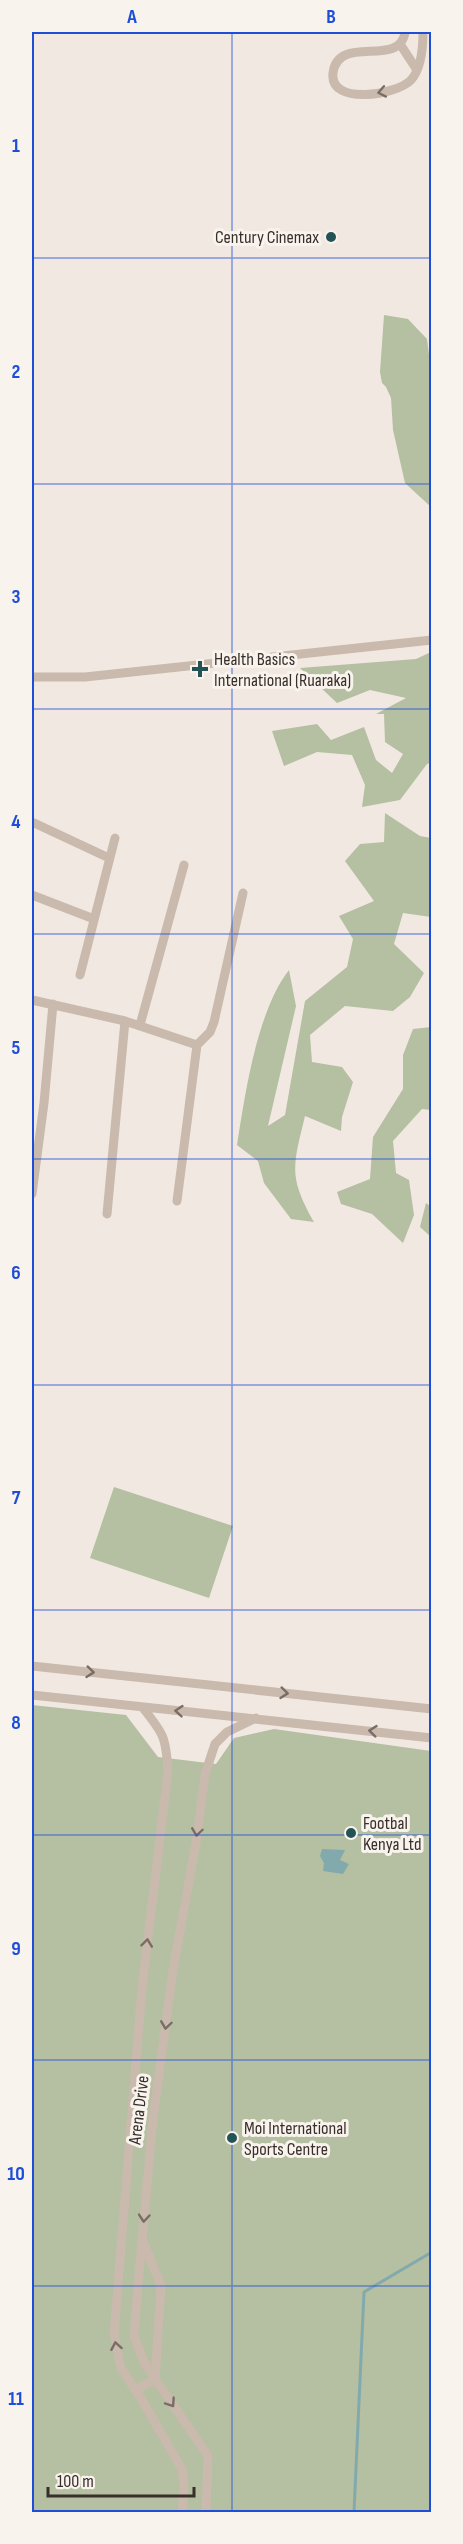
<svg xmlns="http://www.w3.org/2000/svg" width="463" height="2544" font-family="'Sofia Sans Condensed',sans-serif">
  <rect width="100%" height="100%" fill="#f1e9e1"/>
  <path fill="#b5bfa2" d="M384,315L408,319L427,339L432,378L431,507L405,483L393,430L391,398L386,387L382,383L380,372Z
    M431,652V763L427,764L400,800L362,807L365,785L352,755L317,752L284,766L272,731L317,724L331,740L364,727L376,760L392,773L403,754L385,742L384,714H376L406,698L370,690L337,703L300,668L416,659Z
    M385,813L420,836L431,838V917L403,913L394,944L424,973L410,997L393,1011L345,1006L310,1035L312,1062L342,1067L353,1082L342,1117L341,1131L305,1116C293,1166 288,1176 314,1222L291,1219L264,1183L258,1161L237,1145C245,1094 257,1011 289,970L296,1006L268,1126L285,1115L305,1001L347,967L353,939L339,916L374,901L345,861L360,844L384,842Z
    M431,1027V1110L422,1109L393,1141L396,1173L409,1180L414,1215L403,1243L372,1214L341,1204L337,1192L370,1179L373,1137L403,1089V1055L413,1029Z
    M426,1203L431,1207V1237L420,1227Z
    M114,1487L233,1526L209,1598L90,1558Z
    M32,1705L126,1715L158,1757L216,1764L234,1738L274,1729L431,1751V2512H32Z"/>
  <path fill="#82aaac" d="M322,1849L345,1850L340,1860L349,1864L343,1874L323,1871L324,1863L320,1856Z"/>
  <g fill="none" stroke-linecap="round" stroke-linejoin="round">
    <path stroke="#82aaac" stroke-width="3" d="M354,2512L364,2292L432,2252"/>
    <path stroke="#c9baad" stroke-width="9" d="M405,32C400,69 338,33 333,73C329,106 397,95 411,80C422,68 423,47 423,32
      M400,44L417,70
      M32,677H85L432,640
      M32,822L109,858
      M32,895L94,919
      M80,975L115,838
      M32,1000L125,1021L197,1045
      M140,1025L184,865
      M32,1194L44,1103L53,1004
      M177,1201L197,1045L210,1032L214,1022L243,893
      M107,1214L125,1021
      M32,1666L432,1709
      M32,1695L432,1738
      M143,1708C164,1734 166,1738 168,1771L142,1988L114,2334L121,2368L142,2400L182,2469L184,2486L182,2512
      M136,2390L155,2379L161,2286L143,2241
      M206,2512L208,2456L145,2364L134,2336L137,2297L153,2119L173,1970L197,1837L205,1774L215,1744L227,1732L256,1718"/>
  </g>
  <defs><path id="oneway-chevron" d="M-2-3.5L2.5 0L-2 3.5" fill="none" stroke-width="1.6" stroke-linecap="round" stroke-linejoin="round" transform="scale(1.5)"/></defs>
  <g stroke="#796e66">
    <use href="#oneway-chevron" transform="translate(382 92) rotate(169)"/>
    <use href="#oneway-chevron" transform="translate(90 1672) rotate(6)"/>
    <use href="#oneway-chevron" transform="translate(284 1693) rotate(6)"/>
    <use href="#oneway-chevron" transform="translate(179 1711) rotate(-175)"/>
    <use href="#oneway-chevron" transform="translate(373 1731) rotate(-174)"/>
    <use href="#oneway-chevron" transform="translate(197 1832) rotate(98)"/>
    <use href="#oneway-chevron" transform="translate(147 1943) rotate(-83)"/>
    <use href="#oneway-chevron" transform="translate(166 2025) rotate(98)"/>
    <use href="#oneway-chevron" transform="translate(144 2218) rotate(95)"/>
    <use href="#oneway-chevron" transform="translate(116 2346) rotate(-100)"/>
    <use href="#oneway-chevron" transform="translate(171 2403) rotate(56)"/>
  </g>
  <path fill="none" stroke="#1d4ed8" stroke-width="1.5" stroke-opacity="0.55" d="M232,32V2512M32,258H432M32,484H432M32,709H432M32,934H432M32,1159H432M32,1385H432M32,1610H432M32,1835H432M32,2060H432M32,2286H432"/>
  <g fill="#245356" stroke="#f9f3ed" stroke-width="2">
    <circle cx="331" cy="237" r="6"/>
    <path d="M197 660h6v6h6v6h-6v6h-6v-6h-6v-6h6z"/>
    <circle cx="351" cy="1833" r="6"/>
    <circle cx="232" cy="2138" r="6"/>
  </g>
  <g text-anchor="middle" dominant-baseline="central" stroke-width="6" stroke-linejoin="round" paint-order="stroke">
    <g font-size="18" fill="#382f2b" stroke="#f9f3ed" text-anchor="start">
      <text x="319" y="237" text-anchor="end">Century Cinemax</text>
      <text x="214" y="659">Health Basics<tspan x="214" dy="21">International (Ruaraka)</tspan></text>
      <text x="363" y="1823">Footbal<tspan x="363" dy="21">Kenya Ltd</tspan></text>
      <text x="244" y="2128">Moi International<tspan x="244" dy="21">Sports Centre</tspan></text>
    </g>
    <g font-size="18" fill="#382f2b" stroke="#f9f3ed">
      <text transform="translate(139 2110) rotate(-83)">Arena Drive</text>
    </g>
  </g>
  <rect width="463" height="2544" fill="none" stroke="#f9f3ed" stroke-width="66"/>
  <path d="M48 2487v9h146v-9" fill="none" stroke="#382f2b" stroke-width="3"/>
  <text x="57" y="2487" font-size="18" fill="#382f2b" stroke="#f9f3ed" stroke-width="4.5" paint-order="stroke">100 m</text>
  <rect x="33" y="33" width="397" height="2478" fill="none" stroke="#1d4ed8" stroke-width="2"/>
  <g font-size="20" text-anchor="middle" font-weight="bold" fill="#1d4ed8">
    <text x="132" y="23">A</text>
    <text x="331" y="23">B</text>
    <text x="16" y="152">1</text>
    <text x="16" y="378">2</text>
    <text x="16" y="603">3</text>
    <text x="16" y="828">4</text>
    <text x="16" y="1054">5</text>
    <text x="16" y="1279">6</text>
    <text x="16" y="1504">7</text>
    <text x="16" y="1729">8</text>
    <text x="16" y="1955">9</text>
    <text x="16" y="2180">10</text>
    <text x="16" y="2405">11</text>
  </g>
</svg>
